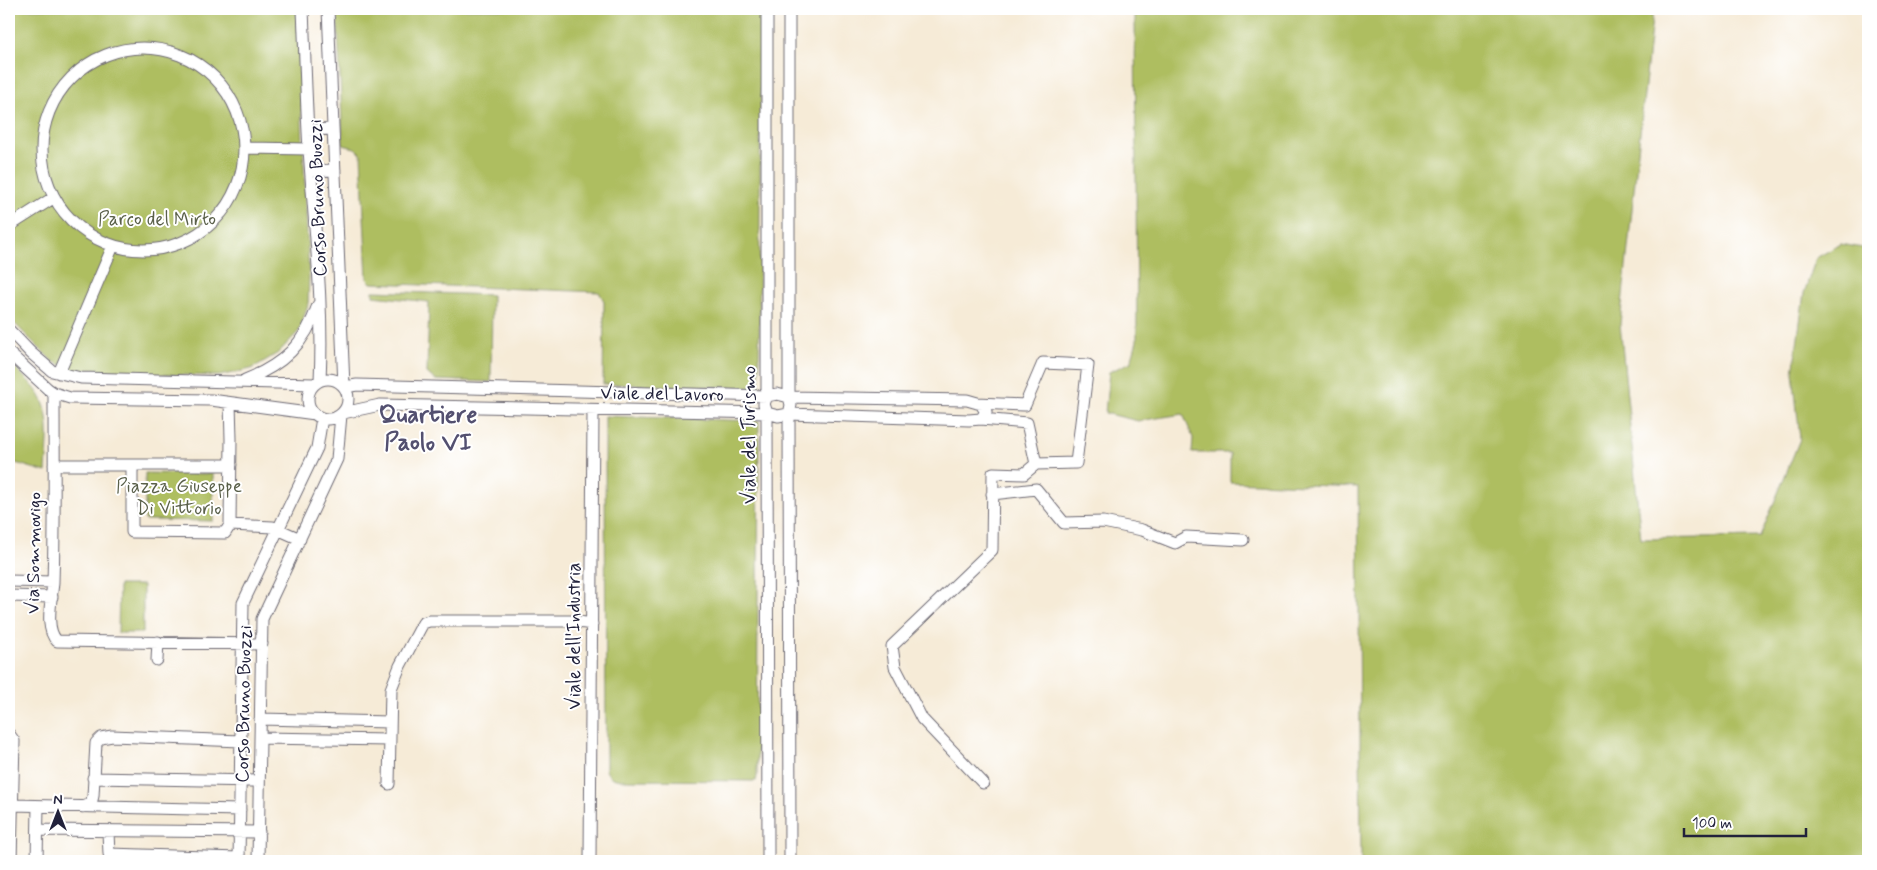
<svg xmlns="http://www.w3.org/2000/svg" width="1877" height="870" font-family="Mynerve,sans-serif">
  <rect width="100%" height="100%" fill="#fff"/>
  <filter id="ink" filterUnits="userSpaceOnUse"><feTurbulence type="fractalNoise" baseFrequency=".02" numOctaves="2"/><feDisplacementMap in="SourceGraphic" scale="10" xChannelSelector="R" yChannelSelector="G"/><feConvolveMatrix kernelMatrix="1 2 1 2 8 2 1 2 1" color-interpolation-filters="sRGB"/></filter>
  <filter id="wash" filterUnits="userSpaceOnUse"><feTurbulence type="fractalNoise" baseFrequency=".0096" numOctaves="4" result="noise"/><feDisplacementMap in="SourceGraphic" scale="20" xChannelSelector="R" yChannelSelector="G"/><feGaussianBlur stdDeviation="1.12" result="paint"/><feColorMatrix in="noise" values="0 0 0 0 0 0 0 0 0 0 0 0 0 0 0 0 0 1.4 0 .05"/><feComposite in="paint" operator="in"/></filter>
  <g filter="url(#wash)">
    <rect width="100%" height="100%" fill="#f6ebd7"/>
    <path fill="#aebe61" stroke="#68704e" d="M9,9H297L309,277L308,305L299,331L278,353L251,369L219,376L78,372L52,361L9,318Z
      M337,9H761L759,388L603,384L604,301L599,292L371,283L367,279L361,154L355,148L343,145Z
      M1135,9H1653L1620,324L1641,539L1760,537L1800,439L1793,373L1804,293L1816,258L1841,244L1868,249V861H1361L1358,487L1230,482V453H1192L1193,438L1183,414L1138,421L1105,413L1109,372L1131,362L1137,341Z
      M373,291L492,295L491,382L435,380L427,373L429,302L373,296Z
      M9,362C19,372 31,382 39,394C53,416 47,448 46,472L9,461Z
      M605,416L759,421L757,776L756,781L622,780C614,779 609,778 606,770Z
      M145,473L213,474V521L145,520Z
      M119,585H143V633H118Z"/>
  </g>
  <g filter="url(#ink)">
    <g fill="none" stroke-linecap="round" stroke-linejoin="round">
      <defs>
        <path id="minor" d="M303,9C305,55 306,102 309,149C314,226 324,303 320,380
          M328,9L344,386
          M767,9V396L764,404L767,413L768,861
          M789,9V397L791,405L789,414L790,861
          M42 149a101 101 0 1 1 202 0a101 101 0 1 1-202 0Z
          M308,130L333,129
          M245,148L309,149
          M311,171L335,170
          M9,226L53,198
          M9,330L31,353L52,371L81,378L314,384
          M9,353L48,389L54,393L70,398L211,400L315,414
          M59,373L113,246
          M308 399a20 20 0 1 1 40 0a20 20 0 1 1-40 0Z
          M245,380C283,365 305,344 318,305
          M54,393C54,456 55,519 53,582C52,598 44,629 57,641L262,644
          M230,403L231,439L230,525L225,533L132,532V465H231
          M977,403L1025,405L1043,363L1088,365L1076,463L1036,464L1027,423L981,419
          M343,413L380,405L767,413L778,416L789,414L969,420L981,419L986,412L981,404L967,400L789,397L777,394L767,396L357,385L345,387
          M54,465H132
          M992,494L1036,489L1064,523L1103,522L1142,530L1175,543L1186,537L1243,540
          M230,525L273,527L300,539
          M9,581L53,582
          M9,596L52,597
          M157,660L158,642
          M260,719L390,722
          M9,734L14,741L11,861
          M260,738L390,740
          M93,778L259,781
          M983,783L922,719L895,667L892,646L992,550L993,473L1024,474L1036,464
          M389,784L391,689L400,666L423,623L429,621H572L592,624
          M12,805L240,810
          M83,807L91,804L93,796L96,743L101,738L112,736L241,741
          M38,830L259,832
          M108,832L109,854L239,858
          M37,861L38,806
          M239,861L243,603L317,448L322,418
          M258,861L262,619L337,459L341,415
          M590,861L593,410"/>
      </defs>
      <use href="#minor" stroke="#6c6872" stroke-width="13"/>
      <use href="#minor" stroke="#fff" stroke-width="11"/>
    </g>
  </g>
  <g text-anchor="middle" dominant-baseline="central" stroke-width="4" stroke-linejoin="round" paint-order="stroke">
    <g font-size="19" fill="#22223b" stroke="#fff">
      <text transform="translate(318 198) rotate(-92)">Corso Bruno Buozzi</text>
      <text transform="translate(662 394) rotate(1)">Viale del Lavoro</text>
      <text transform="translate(749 435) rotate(-90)">Viale del Turismo</text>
      <text transform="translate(34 553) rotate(-89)">Via Sommovigo</text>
      <text transform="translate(574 636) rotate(-90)">Viale dell'Industria</text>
      <text transform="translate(244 704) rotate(-89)">Corso Bruno Buozzi</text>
    </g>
    <g font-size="19" fill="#5a604a" stroke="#fff">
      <text x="157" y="219">Parco del Mirto</text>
      <text x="179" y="486">Piazza Giuseppe<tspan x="179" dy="22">Di Vittorio</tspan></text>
    </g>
    <g font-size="24" font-weight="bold" fill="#535070" stroke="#fff">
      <text x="428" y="415">Quartiere<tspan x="428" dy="28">Paolo VI</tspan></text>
    </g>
  </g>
  <rect width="1877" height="870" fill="none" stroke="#fff" stroke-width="30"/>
  <g transform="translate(58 812)" stroke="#ffffff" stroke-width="4" paint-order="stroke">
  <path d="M0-4L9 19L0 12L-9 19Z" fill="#22223b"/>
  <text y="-8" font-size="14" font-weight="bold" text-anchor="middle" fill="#22223b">N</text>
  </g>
  <path d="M1684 828v8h122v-8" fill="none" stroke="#22223b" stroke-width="2.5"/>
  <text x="1692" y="828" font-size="15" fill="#22223b" stroke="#ffffff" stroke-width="4" paint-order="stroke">100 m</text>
</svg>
